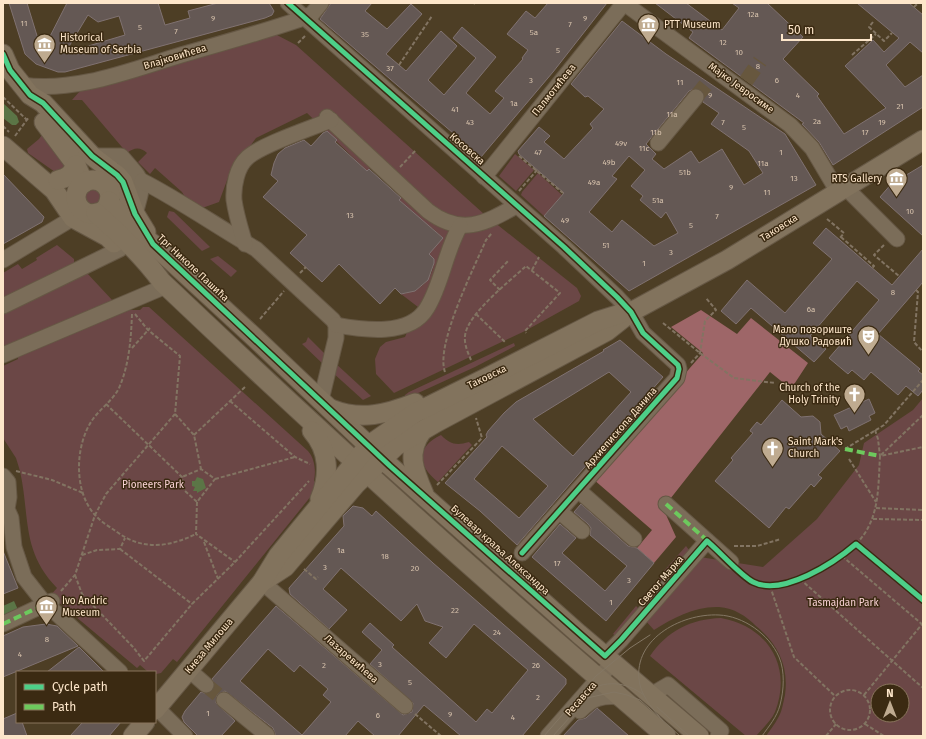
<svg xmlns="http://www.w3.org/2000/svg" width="926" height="739" font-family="'Fira Sans',sans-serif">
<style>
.green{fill:#6b4746;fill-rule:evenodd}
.forest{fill:#9e6668}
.water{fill:#5b7546}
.building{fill:#645854;stroke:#807271;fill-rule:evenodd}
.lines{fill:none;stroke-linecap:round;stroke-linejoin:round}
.minor-tunnel{stroke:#67573e;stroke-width:15;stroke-dasharray:15 8;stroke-linecap:butt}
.minor-casing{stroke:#665845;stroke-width:17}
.major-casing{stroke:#665845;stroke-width:21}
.path{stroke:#827462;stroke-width:2;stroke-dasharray:4 2;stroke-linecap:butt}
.minor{stroke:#7b6d59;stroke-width:15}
.major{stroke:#82735d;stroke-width:19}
.tram{stroke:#847764;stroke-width:1}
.quiet{stroke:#6dc95d;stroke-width:4;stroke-dasharray:8 4;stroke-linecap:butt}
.cycleway-casing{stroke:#3b2a12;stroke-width:8}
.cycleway{stroke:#4dcf88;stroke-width:5}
.labels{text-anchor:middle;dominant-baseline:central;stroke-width:3;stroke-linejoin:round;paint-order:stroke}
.number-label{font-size:8px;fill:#d7c2ac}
.poi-label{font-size:10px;fill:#fde6ca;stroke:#3b2a12;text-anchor:start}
.street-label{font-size:10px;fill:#fde6ca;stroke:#3b2a12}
.park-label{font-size:10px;fill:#fbd3d6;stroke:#3b2a12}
</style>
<rect width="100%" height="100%" fill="#4d3e25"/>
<!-- green -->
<g class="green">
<path d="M275 34 296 45 484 214 577 288 581 296 579 301 525 331 394 393 376 374 375 359 380 347 386 342 405 337 418 307 401 294C420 292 434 279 434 259L427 253 443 238 432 228 431 229 399 200 403 195 372 166 367 171 307 113 256 138 229 175 219 202 205 207H199L188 202 182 192 155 168 150 174 138 162 147 153C141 147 134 147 127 153L82 100H72L80 91Z"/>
<path d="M44 132 69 167 55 172 28 153 27 149 39 139Z"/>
<path d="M515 154 534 170 516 191 499 176Z"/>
<path d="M538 173 562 195 544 216 521 195 522 192Z"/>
<circle cx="93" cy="197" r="8"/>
<path d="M169 211 174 212 210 247 202 251 167 217Z"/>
<path d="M57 245 74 259V264L3 298V273L18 264 22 269 37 260 36 258Z"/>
<path d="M218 256 237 271 231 277 210 259Z"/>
<path d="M86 272 113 301 3 349V312Z"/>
<path d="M143 307H149L308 451C315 459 316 471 314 481L320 485 177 662 173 659 161 673 156 674 155 672H148L140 665 137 668 57 601 48 598 57 588C21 551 30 516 20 471L16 458 3 438V366L18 359 17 355 124 310H140Z"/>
<path d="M308 337 326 355 323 364 302 344 306 342Z"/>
<path d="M514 343 515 346 475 367 405 399V395L409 392Z"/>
<path d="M334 362 371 396 363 400 332 372Z"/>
<path d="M923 398V736H766C770 730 775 724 778 718 782 712 783 703 785 695 789 666 778 644 756 626 746 616 734 608 719 607 695 606 673 618 654 630L645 620 700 557 763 567 817 519 859 465 864 443 913 410ZM878 691H902V715H878Z"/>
<path d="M441 435C450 444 456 446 469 442L472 445 438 482C417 465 416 447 441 435Z"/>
<path d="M686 546 689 550 669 577 663 572Z"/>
<path d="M662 575 667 579 645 604 640 600Z"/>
<path d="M636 606 639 609 616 636 613 634Z"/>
<path d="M721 618C767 626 793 666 775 712 771 721 762 729 756 736H746L650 656C667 631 691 619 721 618Z"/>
</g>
<!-- forest -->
<path class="forest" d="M701 310 737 334 751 318 808 363 791 389 770 372 663 508 676 537 654 563 637 548 652 530 593 479 703 353 671 327Z"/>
<!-- water -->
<g class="water">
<path d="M3 103 17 116 19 122 16 125H12L3 118Z"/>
<path d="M197 477 203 479 206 488 197 493V491H193L195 487 192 486V481H195Z"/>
<path d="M14 601 19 612 3 618V606Z"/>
</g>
<!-- building -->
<g class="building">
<path d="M9 3H27L42 52 67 3H158L165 25 190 18 188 11 218 3H269L274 11 272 15 265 18 65 72H58L36 64 25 54ZM88 15 98 22 119 16 125 35 65 53Z"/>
<path d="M331 3H372L365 11 387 29 411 4 422 14 386 54 406 71 441 31 457 46 428 80 444 95 476 58 453 38 462 27 496 57 466 93 490 114 504 98 495 91 523 59 522 58 528 50 507 34 526 11 535 18 548 3H607L553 72 481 157 320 19Z"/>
<path d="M655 3H686L722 30 739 8 732 3H767L803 37 783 59 819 94 817 96 844 134 886 108 845 66 873 40 884 52 899 38 857 3H909L923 15V53L910 42 886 65 905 87 923 75V107L833 165 819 142 802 124 804 123 689 38 693 32Z"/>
<path d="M622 21 666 54 785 134 816 185 629 291 544 216 564 193 519 154 518 151 539 127 550 136 544 142 564 159 593 128 590 124 604 109 588 96 585 97 571 84ZM697 88 704 94 703 102 719 113 711 124 749 151 763 173 744 185 722 149 699 163 691 151 664 169 652 159 656 154 646 144 689 91ZM629 156 645 170 631 186 643 196 640 200 661 218 666 212 678 233 654 246 622 220 612 232 589 212 617 179 612 176Z"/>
<path d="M327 131 337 140 335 142 367 171 369 169 401 198 399 200 443 238 429 254 434 259V263L428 280 415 291 401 294 395 288 380 304 339 264 322 282 290 253 307 235 263 197 278 181 271 175 274 163 278 154 285 148 304 140 311 146 323 133Z"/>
<path d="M923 165V236L880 197 900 174 903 177Z"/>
<path d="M3 174 44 217 42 222 3 244Z"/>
<path d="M826 228 892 285 923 249V282L878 334 920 369 918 371 923 375V390L918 396 906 386 898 395 871 372 864 380 852 370 848 374 829 358 879 300 857 281 810 336 826 349 814 362 751 308 736 324 721 311 747 280 785 313 832 259 813 243Z"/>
<path d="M620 340 663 377 517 545 480 511 445 483 487 437 486 435 488 431 504 413 516 402 604 351 603 350ZM609 372 631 392 573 456 533 419ZM502 446 548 486 519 518 474 479Z"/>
<path d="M869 399 875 413 869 416 871 420 849 431 847 426 841 429 834 415Z"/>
<path d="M782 400 801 417 813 416 820 422 821 434 840 451 818 475 822 478 820 480 814 487 811 484 789 509 786 507 769 528 715 481 733 460 731 458 753 433 750 431 751 429 757 422 761 425Z"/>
<path d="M581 504 628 546 637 548 654 563 606 621 532 557 560 524 576 538 562 553 605 591 627 566 590 535 591 528 588 524 574 512Z"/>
<path d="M353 506 363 508 372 516 376 511 433 563 566 679V684L522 736H461L424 705 398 736H375L358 721 345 736H276L273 728 225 691 217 695 216 703 235 721 221 736H198L184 722 182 717 185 711 201 692 208 694 213 691 215 686 212 679 276 606 403 715 412 712 413 703 370 664 382 650 362 632 370 623 394 645 392 647 476 722 487 709 492 713 528 670 474 624 446 658 429 643 443 627 425 621 417 604 401 621 341 568 323 589 347 610 329 629 290 594 289 588 344 526 343 516ZM268 649 294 672 300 665 328 689 323 695 331 702 302 735 240 681Z"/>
<path d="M3 551 18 588 3 594Z"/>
<path d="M46 624 57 626 78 646 3 677V636L23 627Z"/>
<path d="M79 647 104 672H47Z"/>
<path d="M597 708 629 736H563L578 720 586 718Z"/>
<path d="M17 713V722H22L27 736H3V719Z"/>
<path d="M83 722H121L109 736H70Z"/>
</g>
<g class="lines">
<!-- minor-tunnel -->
<g class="minor-tunnel">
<path d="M746 81 760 61"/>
<path d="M696 97 708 82"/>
<path d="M206 685 224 700"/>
</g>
<defs>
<g id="minor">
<path d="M288 3 564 247 617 297 631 312 643 333 678 365 679 369 677 378 522 553"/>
<path d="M624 3 790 125 812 148 838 192"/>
<path d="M22 85C75 93 131 70 181 55 220 44 259 33 298 20L312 14 321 3"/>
<path d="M327 117 428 211C461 236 484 224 516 206"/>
<path d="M658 143 696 97"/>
<path d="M92 156H121C145 184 145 178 135 214"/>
<path d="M484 177 624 3"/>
<path d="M142 181C181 201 218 227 256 249L333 320 336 325V338L321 400"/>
<path d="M845 187 897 239"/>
<path d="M245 244C241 230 236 215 234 200 233 186 237 167 247 158 260 145 312 128 331 120"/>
<path d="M3 260 73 218"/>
<path d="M3 306 120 249"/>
<path d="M336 325C363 330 410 337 427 308 442 284 445 252 460 226"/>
<path d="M3 355 166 286"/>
<path d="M3 476 8 482 9 497 7 509 11 518 14 547 24 577 42 600 120 672"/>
<path d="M578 490 634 539"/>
<path d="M666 504 731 562"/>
<path d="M559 511 582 531"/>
<path d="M262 582 405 706"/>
<path d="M3 624 52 601"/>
<path d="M605 656 621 640 707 541"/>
<path d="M189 670 206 685"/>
<path d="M651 695 668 685 721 731 718 736"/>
<path d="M224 700 267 735"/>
<path d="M155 706 185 736"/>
<path d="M580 711C592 698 603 695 620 697"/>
<path d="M548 736 613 662"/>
</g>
<g id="major">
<path d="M3 54 10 70 30 95 43 103 92 156 117 175 123 182 135 214 146 232"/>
<path d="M44 122 76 165 84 183"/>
<path d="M3 146 54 190 73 218 108 237 114 243"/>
<path d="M58 180C68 178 72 174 76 165"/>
<circle cx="93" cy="197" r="17"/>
<path d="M109 201 115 210 132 228 153 244 254 337 390 466 579 634 699 736"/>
<path d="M96 213C120 234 143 256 162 282 326 438 494 590 666 736"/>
<path d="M331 409C361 421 387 414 415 403"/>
<path d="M312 431C329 450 330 475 320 499"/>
<path d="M422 431C406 453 414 471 424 494"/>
<path d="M262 582 285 567 356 484 396 446 437 422 607 331 631 312 727 260 923 140"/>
<path d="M155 710 262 582 278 556 369 445 415 413 488 377 598 321 620 314"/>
<path d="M133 736 145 722"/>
</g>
</defs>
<!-- minor casing -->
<use href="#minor" class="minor-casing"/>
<!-- major casing -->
<use href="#major" class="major-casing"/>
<!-- path -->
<g class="path">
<path d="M474 3 475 4"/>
<path d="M914 7 918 3"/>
<path d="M873 22 869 27 884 41 892 33"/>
<path d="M298 43 305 36"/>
<path d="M852 55 876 34"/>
<path d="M399 65 432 16"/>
<path d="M3 97 27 120"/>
<path d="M3 126 9 132"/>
<path d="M15 136 29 117"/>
<path d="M519 156 563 193"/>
<path d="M400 167 416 150"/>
<path d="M519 191 537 170"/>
<path d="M827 219 844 233 839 239"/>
<path d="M841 237 874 266 872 268"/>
<path d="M884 245 874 255 899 276"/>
<path d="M532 270 539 257"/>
<path d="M300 273 306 267"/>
<path d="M500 290 490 280 508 261"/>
<path d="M916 290 918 292 914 342 923 352"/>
<path d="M132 314C131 340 129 365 119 388 113 400 101 408 93 419 75 444 73 491 95 515 101 522 110 527 117 532 143 551 169 547 196 534"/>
<path d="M476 314 506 343"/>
<path d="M260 319 284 291"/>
<path d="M663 323 700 353 734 378 775 383"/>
<path d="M132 348 150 328"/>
<path d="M471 360C468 353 464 344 465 336 467 314 510 281 526 266L560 293 525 331 526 333"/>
<path d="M691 363 700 353 705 321 716 310 706 298"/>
<path d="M445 372C435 345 474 268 486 240L492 233"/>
<path d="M230 401 295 457 310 464"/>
<path d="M106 404 182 477 184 490 197 502 215 479 201 469 182 477"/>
<path d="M175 414 194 435 201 469"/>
<path d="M875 430 878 439 880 456"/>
<path d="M194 435 245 387"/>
<path d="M845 449 884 425 923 380"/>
<path d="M881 455 923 415"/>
<path d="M849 459 876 502"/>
<path d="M16 471 52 480 83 493"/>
<path d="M215 479 295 457"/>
<path d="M437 485 482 438 476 418"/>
<path d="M197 502 196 534 235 562"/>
<path d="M876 508 923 510"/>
<path d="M873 519 923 520"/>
<path d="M204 542 218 579"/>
<path d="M856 544C880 520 878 488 880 456L923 447"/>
<path d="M734 546H757L781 539"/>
<path d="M120 549 192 604"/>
<path d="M82 555 97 550 120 549 125 538"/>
<path d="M842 556 923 625"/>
<path d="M304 569 316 579 318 577"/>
<path d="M741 572C746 577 751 582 758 584 788 594 835 562 856 544L923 600"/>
<path d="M75 575 82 594 133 647 144 661 192 604 235 562 309 481"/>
<path d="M800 579 923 688"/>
<path d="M770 586 794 657 835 696"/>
<path d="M61 591 75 575 95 515 106 494 175 414 180 356 148 330 135 314"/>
<path d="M818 602 822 599"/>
<circle cx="850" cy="710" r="20"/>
<path d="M864 695 923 623"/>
<path d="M415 714 441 736"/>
<path d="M865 724 884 736"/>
<path d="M826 736 836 724"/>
</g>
<!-- minor -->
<use href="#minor" class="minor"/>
<!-- major -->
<use href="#major" class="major"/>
<!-- tram -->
<g class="tram">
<path d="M585 692C605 680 625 681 644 695"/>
<path d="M657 707 689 736"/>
<path d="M663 721C655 711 643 699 640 685 630 641 680 613 719 615 743 616 769 634 779 657 785 671 784 690 780 705 777 717 769 726 762 736"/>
<path d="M544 736 596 676 630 648 650 635"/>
<path d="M553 736 587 698 614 692 627 695 640 700 680 736"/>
</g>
<!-- quiet -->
<g class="quiet">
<path d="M845 449 880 456"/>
<path d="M666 504 710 543"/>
<path d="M3 624 52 601"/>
</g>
<defs>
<g id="cycleway">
<path d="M288 3 564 247 617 297 631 312 643 333 678 365 679 369 677 378 522 553"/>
<path d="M3 54 10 70 30 95 43 103 92 156 117 175 123 182 135 214 153 244 390 466 605 656 621 640 707 541C719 551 741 576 753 582 783 597 835 562 856 544L923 600"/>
</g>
</defs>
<!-- cycleway casing -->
<use href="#cycleway" class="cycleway-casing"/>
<!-- cycleway -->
<use href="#cycleway" class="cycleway"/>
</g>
<!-- icons -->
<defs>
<symbol id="museum-pin" viewBox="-11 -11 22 30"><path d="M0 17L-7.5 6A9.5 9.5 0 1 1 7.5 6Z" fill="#bfab90" stroke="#3b2a12"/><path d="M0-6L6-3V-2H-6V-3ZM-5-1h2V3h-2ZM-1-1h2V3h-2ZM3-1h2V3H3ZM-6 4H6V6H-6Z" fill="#fff"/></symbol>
<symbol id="theatre-pin" viewBox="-11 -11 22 30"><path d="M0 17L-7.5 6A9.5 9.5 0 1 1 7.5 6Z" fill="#bfab90" stroke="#3b2a12"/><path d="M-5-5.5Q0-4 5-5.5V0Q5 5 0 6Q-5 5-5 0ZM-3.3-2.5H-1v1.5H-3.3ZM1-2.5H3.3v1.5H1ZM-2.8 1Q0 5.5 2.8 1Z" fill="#fff"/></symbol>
<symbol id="church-pin" viewBox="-11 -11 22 30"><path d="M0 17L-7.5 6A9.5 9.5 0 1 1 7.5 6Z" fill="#bfab90" stroke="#3b2a12"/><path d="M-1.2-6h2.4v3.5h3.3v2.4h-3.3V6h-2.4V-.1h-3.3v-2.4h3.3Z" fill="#fff"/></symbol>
</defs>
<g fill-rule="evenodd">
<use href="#museum-pin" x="636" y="12" width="25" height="34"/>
<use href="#museum-pin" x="32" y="32" width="25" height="34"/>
<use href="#museum-pin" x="884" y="166" width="25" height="34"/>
<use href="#theatre-pin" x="856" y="324" width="25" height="34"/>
<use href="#church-pin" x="842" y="382" width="25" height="34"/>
<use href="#church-pin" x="760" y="436" width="25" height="34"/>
<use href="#museum-pin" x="34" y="594" width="25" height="34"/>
</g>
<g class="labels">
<!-- number labels -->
<g class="number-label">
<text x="753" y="14">12a</text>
<text x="213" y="18">9</text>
<text x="585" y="18">9</text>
<text x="24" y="23">11</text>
<text x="570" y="24">7</text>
<text x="140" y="27">5</text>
<text x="176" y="31">7</text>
<text x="534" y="32">5a</text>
<text x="365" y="34">35</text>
<text x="723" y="42">12</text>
<text x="558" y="50">5</text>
<text x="739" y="52">10</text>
<text x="758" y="66">8</text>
<text x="390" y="68">37</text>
<text x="531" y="80">3</text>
<text x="777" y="80">6</text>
<text x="680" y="82">11</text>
<text x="710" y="95">9</text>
<text x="798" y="95">4</text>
<text x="514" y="103">1a</text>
<text x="900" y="106">21</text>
<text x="455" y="109">41</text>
<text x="672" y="114">11a</text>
<text x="817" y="121">2a</text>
<text x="470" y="122">43</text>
<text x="723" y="122">7</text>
<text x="882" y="122">19</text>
<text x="744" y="127">5</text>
<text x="656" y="132">11b</text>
<text x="865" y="132">17</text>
<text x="621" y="143">49v</text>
<text x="644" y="148">11c</text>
<text x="538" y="152">47</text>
<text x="781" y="152">1</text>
<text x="609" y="162">49b</text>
<text x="763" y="163">11a</text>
<text x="685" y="172">51b</text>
<text x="794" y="178">13</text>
<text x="594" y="182">49a</text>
<text x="731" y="187">9</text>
<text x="767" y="192">11</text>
<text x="658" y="200">51a</text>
<text x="910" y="211">10</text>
<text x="350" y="215">13</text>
<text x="717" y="216">7</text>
<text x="565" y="220">49</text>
<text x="691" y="225">5</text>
<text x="606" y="245">51</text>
<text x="671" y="252">3</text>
<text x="644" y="263">1</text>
<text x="893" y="292">8</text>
<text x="811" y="309">6a</text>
<text x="341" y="550">1a</text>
<text x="385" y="556">18</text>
<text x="557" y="563">17</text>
<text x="325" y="567">3</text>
<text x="415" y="568">20</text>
<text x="629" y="580">3</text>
<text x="611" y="602">1</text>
<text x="455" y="610">22</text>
<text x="497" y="632">24</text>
<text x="47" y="639">8</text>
<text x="20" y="654">4</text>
<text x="380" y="664">3</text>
<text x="324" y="665">2</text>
<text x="536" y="665">26</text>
<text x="410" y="682">5</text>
<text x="538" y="697">2</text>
<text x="208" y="713">1</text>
<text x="450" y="714">9</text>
<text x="378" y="715">6</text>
<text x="513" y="717">4</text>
</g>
<!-- poi labels -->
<g class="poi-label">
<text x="664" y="25">PTT Museum</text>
<text x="60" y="38">Historical<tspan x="60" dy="12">Museum of Serbia</tspan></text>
<text x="882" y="179" text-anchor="end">RTS Gallery</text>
<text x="852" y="330" text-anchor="end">Мало позориште<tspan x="852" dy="12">Душко Радовић</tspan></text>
<text x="840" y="388" text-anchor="end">Church of the<tspan x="840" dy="12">Holy Trinity</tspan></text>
<text x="788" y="442">Saint Mark's<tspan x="788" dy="12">Church</tspan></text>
<text x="62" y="601">Ivo Andric<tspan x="62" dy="12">Museum</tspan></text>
</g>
<!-- street labels -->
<g class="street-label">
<text transform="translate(175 57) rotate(-17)">Влајковићева</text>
<text transform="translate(741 88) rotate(36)">Мајке Јевросиме</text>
<text transform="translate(554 90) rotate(-51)">Палмотићева</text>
<text transform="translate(467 149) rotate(41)">Косовска</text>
<text transform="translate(779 228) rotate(-32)">Таковска</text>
<text transform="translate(193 268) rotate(43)">Трг Николе Пашића</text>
<text transform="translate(487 377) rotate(-26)">Таковска</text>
<text transform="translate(621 428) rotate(-49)">Архиепископа Данила</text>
<text transform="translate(500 550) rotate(42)">Булевар краља Александра</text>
<text transform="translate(661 581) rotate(-49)">Светог Марка</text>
<text transform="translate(209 646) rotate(-50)">Кнеза Милоша</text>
<text transform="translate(351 659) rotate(41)">Лазаревићева</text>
<text transform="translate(581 699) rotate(-49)">Ресавска</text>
</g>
<!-- park labels -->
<g class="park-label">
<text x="153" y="485">Pioneers Park</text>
<text x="843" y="603">Tasmajdan Park</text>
</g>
</g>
<!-- border -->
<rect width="926" height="739" fill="none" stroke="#fde6ca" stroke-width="8"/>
<!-- legend -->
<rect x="16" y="671" width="140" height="52" fill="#3b2a12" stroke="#89755c"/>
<rect x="24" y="684" width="20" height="6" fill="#4dcf88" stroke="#89755c"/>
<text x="52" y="691" font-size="12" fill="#fde6ca">Cycle path</text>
<rect x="24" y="704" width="20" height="6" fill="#6dc95d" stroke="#89755c"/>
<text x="52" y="711" font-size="12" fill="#fde6ca">Path</text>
<!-- north arrow -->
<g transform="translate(890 703)"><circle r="19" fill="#3b2a12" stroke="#89755c"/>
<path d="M0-3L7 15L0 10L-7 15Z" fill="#bfab90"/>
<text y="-6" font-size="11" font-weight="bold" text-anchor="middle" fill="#fde6ca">N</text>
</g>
<!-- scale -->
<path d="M782 34v6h89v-6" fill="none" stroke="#fde6ca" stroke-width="2"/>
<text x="788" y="34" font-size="12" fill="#fde6ca" stroke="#3b2a12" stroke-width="3" paint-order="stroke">50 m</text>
</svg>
